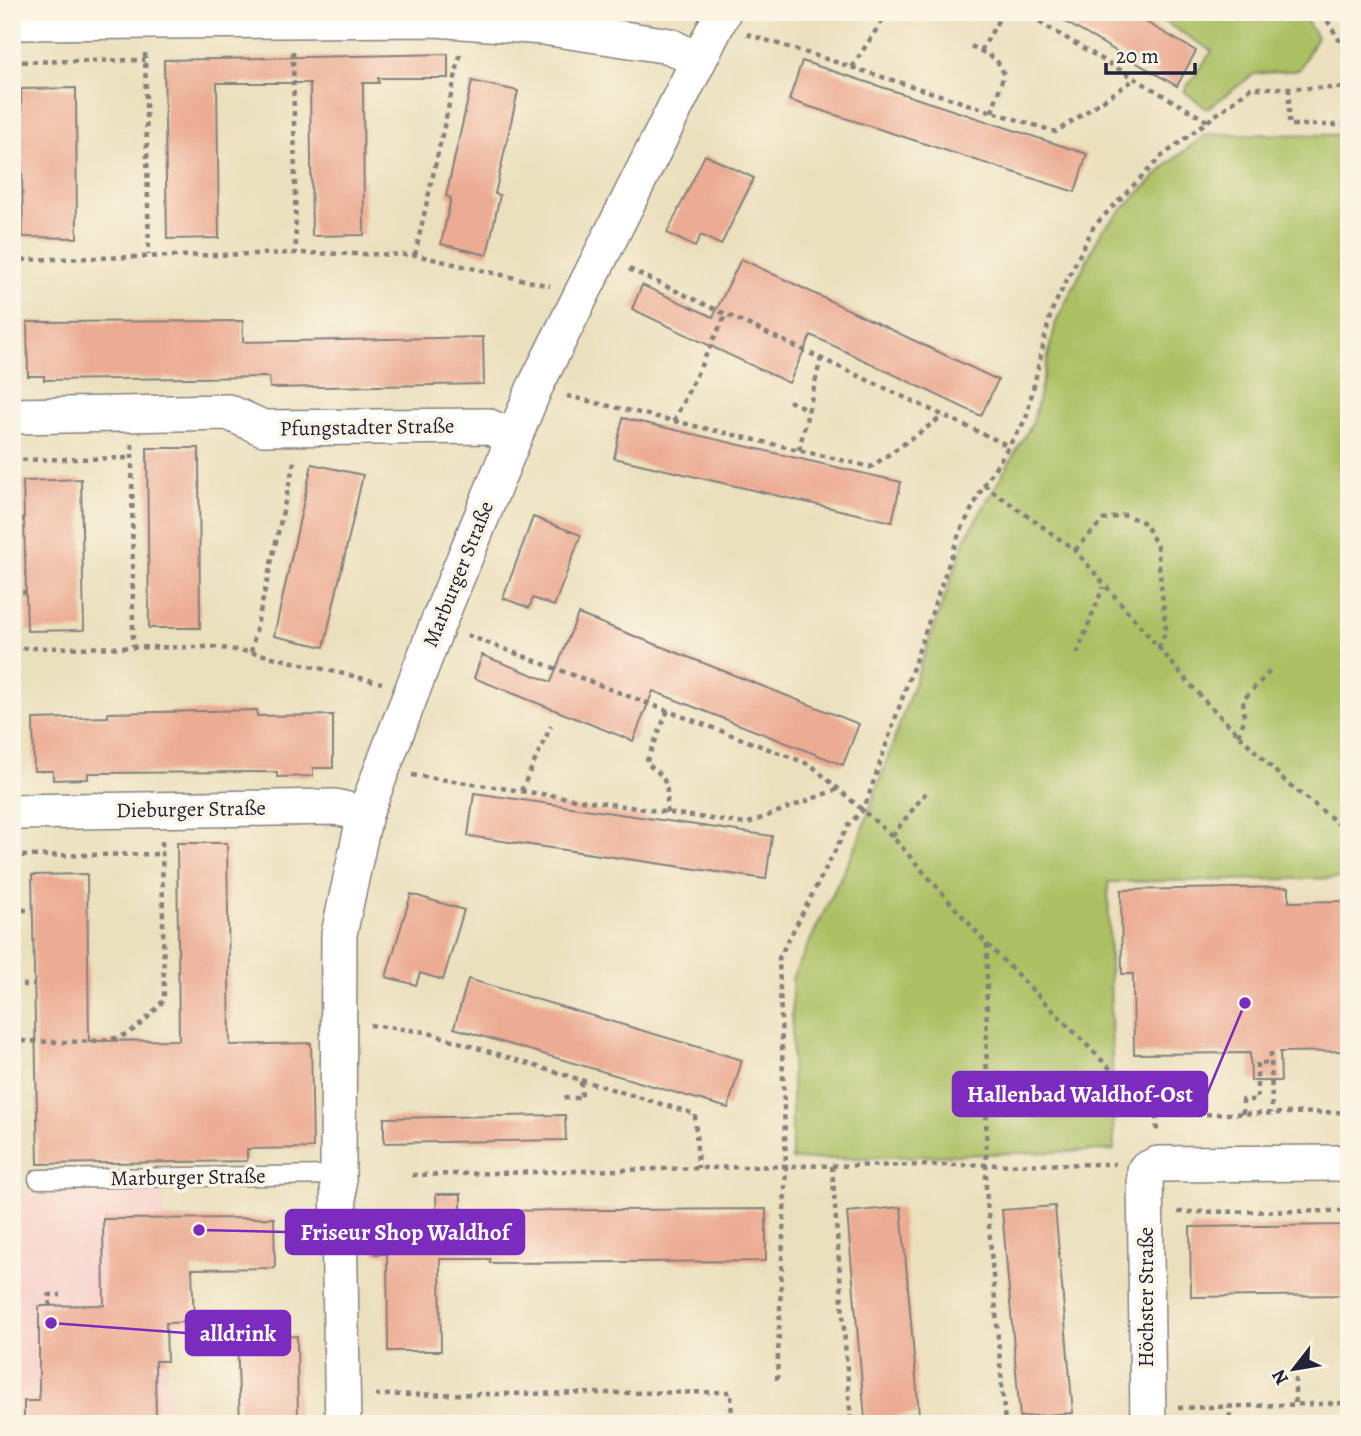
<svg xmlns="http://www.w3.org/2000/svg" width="1361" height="1436" font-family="Alegreya,serif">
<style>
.built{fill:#f7d0ca}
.green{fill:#abc064;stroke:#667150;stroke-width:2}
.building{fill:#ecac93}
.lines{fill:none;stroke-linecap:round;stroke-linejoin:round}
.service-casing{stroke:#86817c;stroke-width:21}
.minor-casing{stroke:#86817c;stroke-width:38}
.path{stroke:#86817c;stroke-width:4.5;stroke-dasharray:5 5;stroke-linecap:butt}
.service{stroke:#fff;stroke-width:18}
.minor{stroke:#fff;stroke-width:35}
.labels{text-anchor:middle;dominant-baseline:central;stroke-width:7;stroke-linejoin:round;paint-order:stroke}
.street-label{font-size:21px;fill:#22223b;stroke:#fcf5e5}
.leader{fill:none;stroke:#7b2cbf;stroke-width:2.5}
.callout-dot{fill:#7b2cbf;stroke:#fcf5e5;stroke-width:2.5}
.callout{fill:#7b2cbf;stroke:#7b2cbf;stroke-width:2.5}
.callout-label{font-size:23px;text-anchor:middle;font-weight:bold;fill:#fff}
</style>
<rect width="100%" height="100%" fill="#fcf5e5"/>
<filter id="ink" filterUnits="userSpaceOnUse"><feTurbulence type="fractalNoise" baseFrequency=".0143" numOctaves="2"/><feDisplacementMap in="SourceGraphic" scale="14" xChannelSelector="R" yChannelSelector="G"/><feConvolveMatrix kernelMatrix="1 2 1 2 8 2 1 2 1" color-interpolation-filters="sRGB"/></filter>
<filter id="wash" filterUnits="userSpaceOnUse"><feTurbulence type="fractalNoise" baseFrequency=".00686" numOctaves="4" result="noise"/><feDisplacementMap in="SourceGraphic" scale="28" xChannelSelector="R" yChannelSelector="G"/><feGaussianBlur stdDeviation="1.57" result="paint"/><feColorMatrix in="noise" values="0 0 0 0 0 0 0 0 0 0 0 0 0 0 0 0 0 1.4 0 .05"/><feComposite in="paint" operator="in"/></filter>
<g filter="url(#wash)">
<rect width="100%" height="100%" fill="#ebe0bd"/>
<!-- built -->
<path class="built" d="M164 1190 168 1424H19L16 1192Z"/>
<!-- green -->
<g class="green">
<path d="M1148 12H1301L1317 37 1299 70 1254 74 1207 109 1184 91 1212 51Z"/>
<path d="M1206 134 1349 135V878L1108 882 1114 1150 792 1160V979L859 839 966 537 1033 422 1056 322 1102 230 1169 163Z"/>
</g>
<g id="blocks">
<!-- building -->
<g class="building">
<path d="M1048 12H1128L1196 51 1177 86Z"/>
<path d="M448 54V78H378L379 83H363L364 235 312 236 310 83H217L219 238 167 239 164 60Z"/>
<path d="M802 61 1087 154 1075 192 789 100Z"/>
<path d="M472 81 518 91 495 194 500 195 487 255 441 244 451 198 446 196Z"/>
<path d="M76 88 77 238 23 237 21 89Z"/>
<path d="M705 155 754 178 721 245 701 235 695 247 667 233Z"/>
<path d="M741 259 998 380 981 416 811 335 789 383 632 309 642 285 713 317Z"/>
<path d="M243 321V342L483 337 484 384 270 388 269 377 44 380V376H28L27 322Z"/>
<path d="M623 418 901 482 892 522 614 458Z"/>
<path d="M147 448H199L200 628H149Z"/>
<path d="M312 464 363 475 324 647 274 636Z"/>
<path d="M81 479 84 630 27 631 23 481Z"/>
<path d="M533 517 581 535 554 606 533 598 529 608 503 598Z"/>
<path d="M578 614 859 724 843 765 653 691 633 741 474 678 482 655 551 682Z"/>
<path d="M257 710V716L333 715V768H313V776L277 777V772L88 773V779L53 780V771H34L33 719 108 717V713Z"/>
<path d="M474 793 772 836 766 879 468 836Z"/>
<path d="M177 843H227L230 1045 311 1043 313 1148 247 1149V1161L38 1164 32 875 87 874 89 1041 179 1040Z"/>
<path d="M1289 887V902L1347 901 1349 1051 1280 1052 1281 1081H1251L1250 1053 1134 1054 1133 974H1122L1121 890Z"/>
<path d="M411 894 464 910 443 980 420 973 416 985 386 977Z"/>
<path d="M468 979 742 1060 728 1108 454 1028Z"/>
<path d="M565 1115 566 1140 384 1143V1118Z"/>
<path d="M436 1194H461V1211L766 1209V1261L490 1263V1259H440L441 1351H388L387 1254H374L375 1227H437Z"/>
<path d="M1055 1206 1073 1413 1020 1417 1002 1210Z"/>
<path d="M901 1207 919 1414 865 1419 847 1212Z"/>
<path d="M274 1218 275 1268 192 1269 194 1322 166 1323 167 1361H155L156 1424H24V1401H39V1306L104 1305 103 1219Z"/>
<path d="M1349 1225V1295L1191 1297 1190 1227Z"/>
<path d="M297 1336 298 1424H240L237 1338Z"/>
</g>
</g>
</g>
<g filter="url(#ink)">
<use href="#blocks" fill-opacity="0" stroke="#86817c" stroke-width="2"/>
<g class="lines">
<defs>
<path id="service" d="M38 1179 338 1175"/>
<g id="minor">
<path d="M12 22 435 19 543 27 670 46 697 60"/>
<path d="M12 416 228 412 263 428 487 426 513 437"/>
<path d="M16 812 335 807 365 814"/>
<path d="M343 1424 338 1175 339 934 365 814 438 623 534 389 723 12"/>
<path d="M1148 1424 1145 1170 1158 1164 1349 1163"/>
</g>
</defs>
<!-- service casing -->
<use href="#service" class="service-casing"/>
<!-- minor casing -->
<use href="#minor" class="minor-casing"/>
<!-- path -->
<g class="path">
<path d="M1022 12 1207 121"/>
<path d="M1322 12 1349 56"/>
<path d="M747 34 1056 132 1135 79"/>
<path d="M971 46 996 59 1004 74 992 112"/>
<path d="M293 51 296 253"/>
<path d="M981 51 1003 12"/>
<path d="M145 53 149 255"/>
<path d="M12 62 145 60"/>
<path d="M852 67 888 12"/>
<path d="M1289 88V125H1349"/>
<path d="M415 255 461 51"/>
<path d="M12 260 296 253 415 255 550 286"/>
<path d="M629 269 1009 446"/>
<path d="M567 396 871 467 943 416"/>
<path d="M789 401 809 410"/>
<path d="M674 421 726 314"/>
<path d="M132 444 133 646"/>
<path d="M799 450 821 358"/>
<path d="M12 460 132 458"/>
<path d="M984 485 1075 550 1202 698 1286 782 1349 832"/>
<path d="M12 519H24"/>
<path d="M1075 550 1103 520 1125 515 1145 523 1157 546 1166 631 1158 649"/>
<path d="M12 592H26"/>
<path d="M467 635 811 765 892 836 987 944 1156 1115 1157 1132"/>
<path d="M12 648 213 647 251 652 382 683"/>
<path d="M251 652 295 458"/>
<path d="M1077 654 1103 587"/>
<path d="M1238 735 1244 720 1243 700 1273 668"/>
<path d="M412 775 746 824 838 789"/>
<path d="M521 791 551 726"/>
<path d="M667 813C667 786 670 779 646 763L668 710"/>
<path d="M892 836 927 791"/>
<path d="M12 856 162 854"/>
<path d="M12 910H33"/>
<path d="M987 944 986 1188 1005 1424"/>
<path d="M12 985H34"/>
<path d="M370 1025 426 1032 581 1080 582 1098H562"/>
<path d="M12 1041C40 1041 98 1045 122 1036 139 1029 152 1013 164 1000L162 841"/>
<path d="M1271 1052 1272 1113"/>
<path d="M581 1080 695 1114 698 1168"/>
<path d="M1243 1114V1100H1257V1063H1271"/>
<path d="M1156 1115 1349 1112"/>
<path d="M832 1166 851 1424"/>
<path d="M412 1175 786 1166 1115 1164"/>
<path d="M1178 1212 1347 1211V1196"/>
<path d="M50 1306 49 1295H61"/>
<path d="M1295 1378V1405"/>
<path d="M777 1380 786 1166 779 958 849 824 864 809 959 534 984 485 1026 419 1051 312 1094 226 1162 156 1251 88H1349"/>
<path d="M375 1395 731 1392 732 1424"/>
<path d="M1178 1408 1349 1403"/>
<path d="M1216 1424 1215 1420 1230 1419 1229 1406"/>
</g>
<!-- service -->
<use href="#service" class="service"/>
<!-- minor -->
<use href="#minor" class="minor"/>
</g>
</g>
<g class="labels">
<!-- street labels -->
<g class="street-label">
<text transform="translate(367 427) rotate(-1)">Pfungstadter Straße</text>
<text transform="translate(458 574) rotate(-68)">Marburger Straße</text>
<text transform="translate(191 809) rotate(-1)">Dieburger Straße</text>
<text transform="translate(188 1177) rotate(-1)">Marburger Straße</text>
<text transform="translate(1146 1297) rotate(-90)">Höchster Straße</text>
</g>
</g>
<!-- callouts -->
<path class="leader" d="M1245 1003L1207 1094M199 1230L286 1232M51 1323L186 1333"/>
<g class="callout-dot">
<circle cx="1245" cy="1003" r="7"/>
<circle cx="199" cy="1230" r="7"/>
<circle cx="51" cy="1323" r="7"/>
</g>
<g class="callout">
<rect x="953" y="1072" width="254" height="44" rx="7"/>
<rect x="286" y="1210" width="238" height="44" rx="7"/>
<rect x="186" y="1311" width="104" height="44" rx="7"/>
</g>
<g class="callout-label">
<text x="1080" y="1102">Hallenbad Waldhof-Ost</text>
<text x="405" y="1240">Friseur Shop Waldhof</text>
<text x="238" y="1341">alldrink</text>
</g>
<!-- margin -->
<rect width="1361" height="1436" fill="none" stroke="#fcf5e5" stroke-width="42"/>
<!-- north arrow -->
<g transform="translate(1294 1369) rotate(239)" stroke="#fcf5e5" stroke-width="5" paint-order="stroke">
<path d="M0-5L12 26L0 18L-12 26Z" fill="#22223b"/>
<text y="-10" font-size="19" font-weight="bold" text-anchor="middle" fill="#22223b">N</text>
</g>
<!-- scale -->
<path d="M1106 63v10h89v-10" fill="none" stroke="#22223b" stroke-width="3.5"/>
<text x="1116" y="63" font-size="21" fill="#22223b" stroke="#fcf5e5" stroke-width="5" paint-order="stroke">20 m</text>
</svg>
